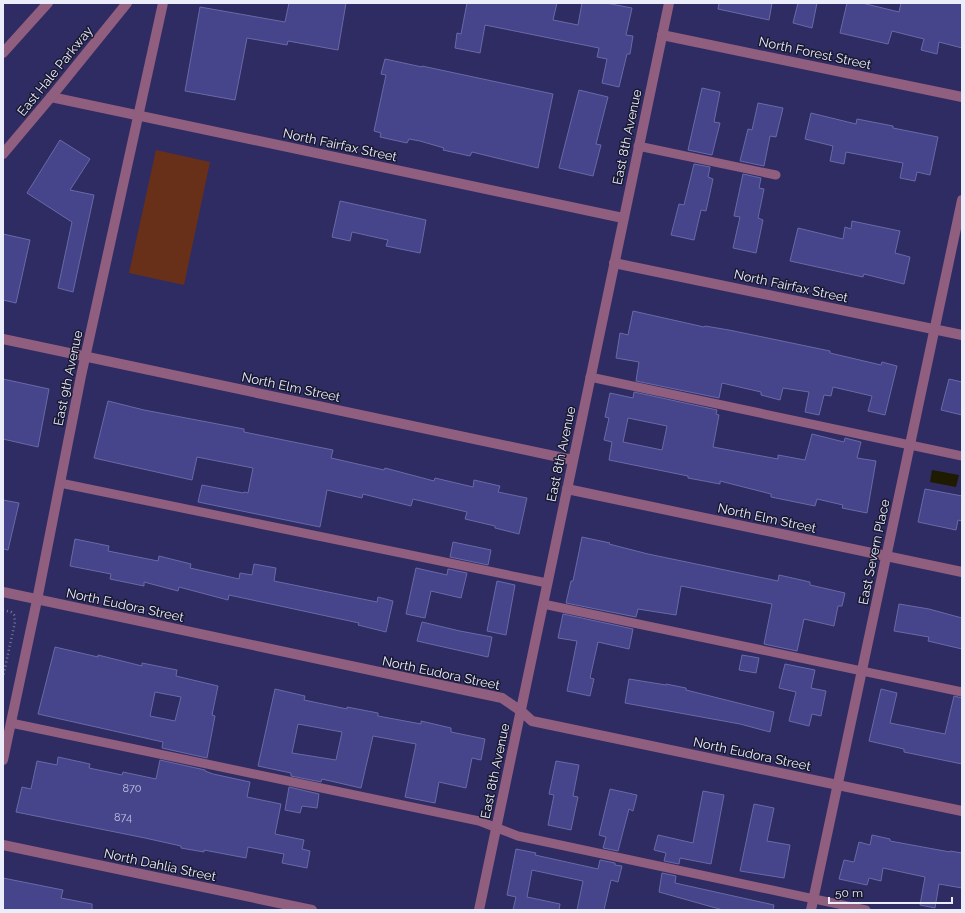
<svg xmlns="http://www.w3.org/2000/svg" width="965" height="913" font-family="Raleway,sans-serif">
<style>
.green{fill:#693019}
.water{fill:#1f1b00}
.building{fill:#46448a;stroke:#686aa7;fill-rule:evenodd}
.lines{fill:none;stroke-linecap:round;stroke-linejoin:round}
.path{stroke:#76759c;stroke-width:2.5;stroke-dasharray:1 3;stroke-linecap:butt}
.service{stroke:#905e7e;stroke-width:9}
.minor{stroke:#905e7e;stroke-width:10}
.tertiary{stroke:#905e7e;stroke-width:10}
.labels{text-anchor:middle;dominant-baseline:central;stroke-width:3;stroke-linejoin:round;paint-order:stroke}
.number-label{font-size:11px;fill:#c2c3df}
.street-label{font-size:13px;fill:#ebedfb;stroke:#191932}
</style>
<rect width="100%" height="100%" fill="#2f2c63"/>
<!-- green -->
<path class="green" d="M156 150 210 162 184 285 129 273Z"/>
<!-- water -->
<path class="water" d="M932 470 959 475 956 487 930 482Z"/>
<!-- building -->
<g class="building">
<path d="M289 3H346L338 50 288 41 287 45 247 38 235 100 185 91 200 7 285 22Z"/>
<path d="M467 3H557L553 20 578 25 582 3H606L632 8 626 35 633 36 630 54H627L619 87 602 83 607 59 597 57 599 48 485 25 480 53 455 48 457 33 461 34Z"/>
<path d="M719 3H772L769 20 718 9Z"/>
<path d="M798 3H817L812 28 793 23Z"/>
<path d="M847 3H862L899 12 901 3H962V48L939 42 937 54 921 50 924 39 892 31 888 44 840 33Z"/>
<path d="M385 59 422 67V66L553 94 538 168 472 152 470 156 443 150 444 148 420 141 409 139 407 143 380 137 381 133 374 131 386 75 381 74Z"/>
<path d="M702 88 720 92 714 122 720 123 712 155 688 150Z"/>
<path d="M579 90 608 97 596 144 601 145 593 176 559 168Z"/>
<path d="M758 103 783 108 776 137 770 136 764 166 740 161 748 129 752 130Z"/>
<path d="M811 113 856 124 857 119 893 126V128L938 137 930 175 917 172 915 181 900 178 903 163 846 152 844 164 830 161 833 146 805 139Z"/>
<path d="M60 140 90 159 70 190 94 195 73 292 58 288 72 222 27 193Z"/>
<path d="M694 164 710 167 708 177 713 179 706 211 701 210 694 240 671 235 679 204 684 205Z"/>
<path d="M743 174 761 178 759 188 764 189 758 218 763 220 756 253 733 248 740 217 734 216Z"/>
<path d="M340 201 426 220 420 253 386 246 388 240 352 232 350 241 332 237Z"/>
<path d="M852 221 900 231 895 253 910 257 904 284 864 274 863 277 790 261 798 228 843 239 845 227 851 229Z"/>
<path d="M3 234 30 240 16 303 3 300Z"/>
<path d="M633 311 704 327 705 326 729 330 830 351V353L881 365 882 362 897 366 885 415 868 411 872 396 833 387 831 396 824 395 819 415 805 412 809 392 783 388 780 400 761 395V392L722 383 719 398 636 381 639 362 616 358 620 333 628 335Z"/>
<path d="M3 379 49 389 38 447 3 439Z"/>
<path d="M949 379 962 382V415L941 410Z"/>
<path d="M634 392 717 410 716 414 719 415 713 447 778 459V455L805 460 812 434 844 442 845 438 861 442 857 458 876 461 867 513 842 508 843 505 817 499 815 506 771 497V494L720 481V484L688 478V476L609 460 612 442 604 440 609 418 605 417 610 393 633 398ZM628 418 667 426 662 450 623 442Z"/>
<path d="M108 401 144 410 244 429V432L333 450 331 458 384 470 385 468 434 481 435 478 473 487 474 480 500 486 498 492 527 498 519 534 495 528V526L465 519 467 512 413 499 411 506 363 494 362 498 327 490 320 527 198 502 202 485 243 493 244 492 248 493 253 468 197 457 192 480 94 458Z"/>
<path d="M925 489 962 496V521L958 520 956 530 918 522Z"/>
<path d="M3 500 19 503 8 550 3 549Z"/>
<path d="M582 537 610 543 609 544 648 554 778 581 779 575 810 582V585L845 593 842 606H838L834 626 804 619 797 651 764 644 772 604 681 586 676 615 638 609 636 617 566 603 571 581H573Z"/>
<path d="M75 539 109 546 108 551 158 561 159 556 191 564 190 568 239 579 240 573 252 575 254 564 276 568 274 581 377 602 378 597 393 601 386 632 358 625 359 623 229 595 228 600 179 587 178 591 144 582V586L110 579 111 574 70 566Z"/>
<path d="M453 542 491 550 488 565 450 557Z"/>
<path d="M416 568 447 575 448 569 467 573 461 598 431 591 425 618 406 614Z"/>
<path d="M497 581 515 585 506 635 487 631Z"/>
<path d="M899 604 929 609 962 618V649L928 641 929 637 894 631Z"/>
<path d="M563 614 633 629 629 649 598 642 590 678 594 679 590 696 567 691 577 641 558 638Z"/>
<path d="M422 622 460 631 492 637 488 657 417 641Z"/>
<path d="M55 647 98 657V655L142 666V663L177 670 176 676 218 686 212 715 215 716 207 758 162 748 163 742 38 714ZM155 692 181 697 175 721 150 716Z"/>
<path d="M742 655 759 658 756 673 739 670Z"/>
<path d="M785 664 815 670 811 688 826 691 821 716 812 714 809 726 789 721 796 692 779 688Z"/>
<path d="M629 679 666 685V684L686 688V690L774 712 770 732 740 724 625 703Z"/>
<path d="M275 689 305 696 304 700 347 709V707L378 713V716L421 724V721L451 728V732L485 739 481 760 472 758 466 788 439 782 435 803 405 797 416 744 373 736 361 788 322 779 321 782 291 776V773L258 766ZM298 724 342 732 336 760 292 753Z"/>
<path d="M881 689 897 693 890 723 945 734 954 696 962 698V764L904 752V749L869 741Z"/>
<path d="M58 757 90 764 89 768 122 775 123 772 156 779 160 760 205 770V771L213 774 250 782 247 797 281 804 275 834 304 840 302 849 310 851 307 868 282 863 284 854 248 847 246 858 204 850V852L181 848V846L145 838 16 812 22 787 31 789 37 761 57 765Z"/>
<path d="M556 761 579 765 573 796 578 797 571 830 548 825 554 795 549 794Z"/>
<path d="M289 787 319 794 317 808 302 806 300 813 285 810Z"/>
<path d="M610 789 637 795 633 811 629 809 618 851 603 848 606 837 599 835Z"/>
<path d="M703 791 724 795 711 864 680 858 679 864 664 861 666 853 654 850 658 835 693 843Z"/>
<path d="M754 804 774 808 767 841 790 845 784 878 740 871Z"/>
<path d="M872 835 890 839V841L950 852V851L962 853V888L939 884 935 908 920 905 925 877 883 868 881 881 869 878 867 885 839 879 844 860 854 862 859 842 870 845Z"/>
<path d="M516 849 536 853 535 855 598 869 600 860 615 863V865L622 866 618 882 611 880 604 910H577L583 881 532 870 527 897 560 904 559 910H513L516 897 507 895Z"/>
<path d="M662 873 676 876 675 883 774 905 773 910H723L659 892Z"/>
<path d="M3 878 63 890 61 898 92 904V910H3Z"/>
</g>
<g class="lines">
<!-- path -->
<path class="path" d="M3 610 11 612 14 615 15 622 3 677"/>
<!-- service -->
<g class="service">
<path d="M638 146 776 175"/>
<path d="M590 377 962 456"/>
<path d="M60 483 547 583"/>
<path d="M543 604 962 692"/>
<path d="M11 723 479 821 518 836 866 910"/>
</g>
<!-- minor -->
<g class="minor">
<path d="M662 35 962 97"/>
<path d="M51 97 623 218"/>
<path d="M614 263 962 335"/>
<path d="M3 339 573 460"/>
<path d="M567 489 962 572"/>
<path d="M3 592 502 698 521 711 532 721 962 811"/>
<path d="M3 760 37 600 81 376 163 3"/>
<path d="M3 845 312 910"/>
<path d="M811 910 962 200"/>
</g>
<!-- tertiary -->
<g class="tertiary">
<path d="M3 53 48 3"/>
<path d="M3 154 51 97 127 3"/>
<path d="M479 910 669 3"/>
</g>
</g>
<g class="labels">
<!-- number labels -->
<g class="number-label">
<text x="132" y="788">870</text>
<text x="123" y="817">874</text>
</g>
<!-- street labels -->
<g class="street-label">
<text transform="translate(815 53) rotate(12)">North Forest Street</text>
<text transform="translate(55 71) rotate(-51)">East Hale Parkway</text>
<text transform="translate(627 137) rotate(-78)">East 8th Avenue</text>
<text transform="translate(340 145) rotate(12)">North Fairfax Street</text>
<text transform="translate(791 286) rotate(12)">North Fairfax Street</text>
<text transform="translate(68 378) rotate(-78)">East 9th Avenue</text>
<text transform="translate(291 387) rotate(12)">North Elm Street</text>
<text transform="translate(561 454) rotate(-78)">East 8th Avenue</text>
<text transform="translate(767 518) rotate(12)">North Elm Street</text>
<text transform="translate(874 552) rotate(-78)">East Severn Place</text>
<text transform="translate(125 605) rotate(12)">North Eudora Street</text>
<text transform="translate(441 673) rotate(12)">North Eudora Street</text>
<text transform="translate(752 754) rotate(12)">North Eudora Street</text>
<text transform="translate(495 771) rotate(-78)">East 8th Avenue</text>
<text transform="translate(160 865) rotate(12)">North Dahlia Street</text>
</g>
</g>
<!-- border -->
<rect width="965" height="913" fill="none" stroke="#ebedfb" stroke-width="8"/>
<!-- scale -->
<path d="M829 897v6h123v-6" fill="none" stroke="#ebedfb" stroke-width="2"/>
<text x="835" y="897" font-size="12" fill="#ebedfb" stroke="#191932" stroke-width="3" paint-order="stroke">50 m</text>
</svg>
